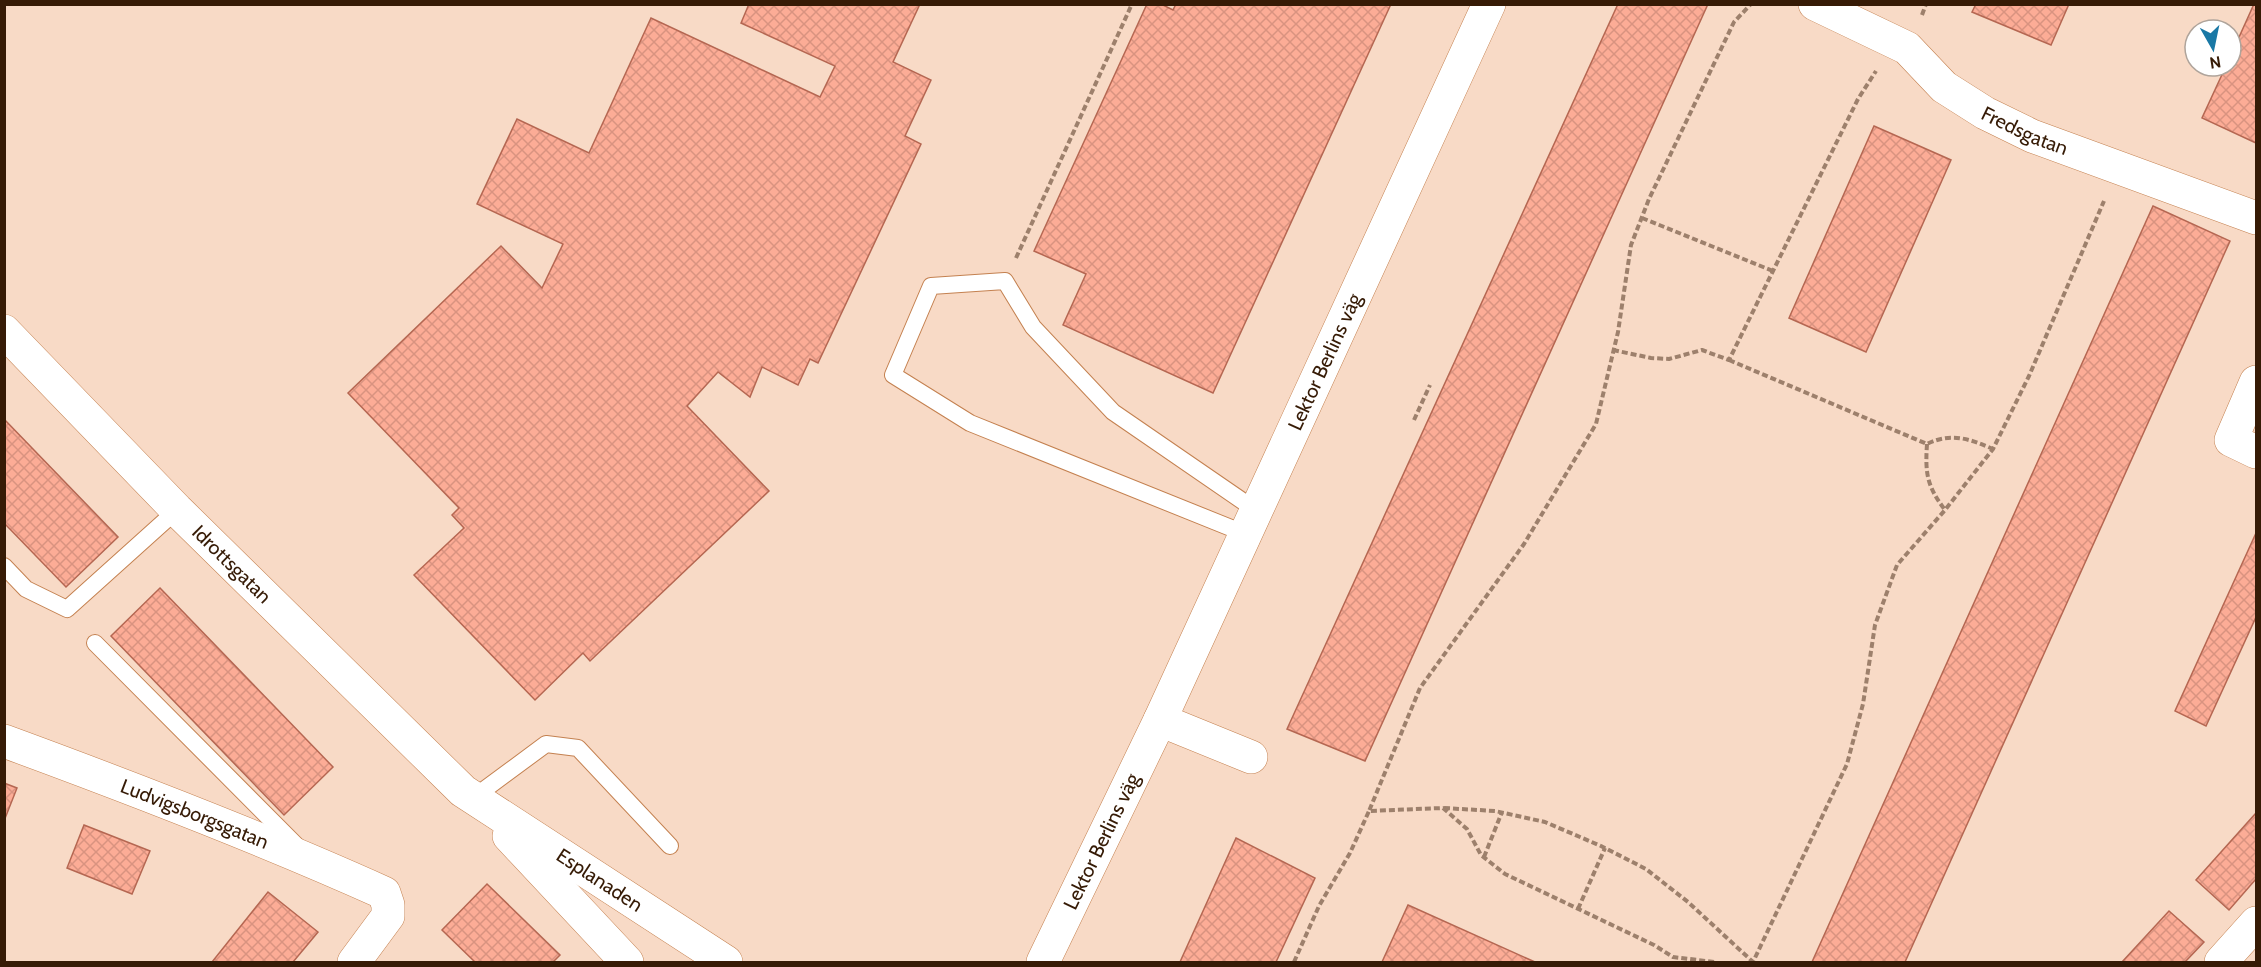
<svg xmlns="http://www.w3.org/2000/svg" width="2261" height="967" font-family="Cabin,sans-serif">
<style>
.building{fill:url(#building-cross-hatch);stroke:#b56752;stroke-width:1.5}
.lines{fill:none;stroke-linecap:round;stroke-linejoin:round}
.lane-casing{stroke:#c48150;stroke-width:18}
.street-casing{stroke:#c48150;stroke-width:34}
.path{stroke:#9d806c;stroke-width:4;stroke-dasharray:6 3;stroke-linecap:butt}
.lane{stroke:#fff;stroke-width:16}
.street{stroke:#fff;stroke-width:33}
.labels{text-anchor:middle;dominant-baseline:central;stroke-width:5;stroke-linejoin:round;paint-order:stroke}
.street-label{font-size:20px;fill:#361b06;stroke:#fff}
</style>
<defs>
<pattern id="building-cross-hatch" width="8" height="8" patternUnits="userSpaceOnUse" patternTransform="scale(1.5)"><rect width="8" height="8" fill="#fcac96"/><path d="M0 0l8 8M0 8l8-8" fill="none" stroke="#d99380"/></pattern>
</defs>
<rect width="100%" height="100%" fill="#f8dac6"/>
<!-- building -->
<g class="building">
<path d="M749 4H920L893 62 931 80 905 136 921 144 818 363 810 359 798 385 762 367 750 397 718 372 687 406 769 491 590 661 583 653 535 700 414 575 464 528 452 515 459 508 348 393 501 246 542 288 563 244 477 204 517 119 589 153 651 18 820 97 835 66 741 23Z"/>
<path d="M1147 4H1161L1173 10 1176 4H1391L1213 393 1063 325 1086 274 1034 251Z"/>
<path d="M1618 4H1708L1365 761 1287 729Z"/>
<path d="M1976 4H2069L2051 45 1972 12Z"/>
<path d="M2254 4H2256V143L2202 118 2226 66H2231V55Z"/>
<path d="M1874 126 1951 160 1866 352 1789 318Z"/>
<path d="M2153 206 2230 241 1905 962H1812Z"/>
<path d="M4 419 118 537 66 587 4 523Z"/>
<path d="M2256 533V617L2206 726 2175 711Z"/>
<path d="M160 588 333 767 284 815 111 636Z"/>
<path d="M4 783 17 788 4 821Z"/>
<path d="M2256 813V879L2229 910 2196 880Z"/>
<path d="M84 825 150 851 132 894 67 868Z"/>
<path d="M1236 838 1315 878 1276 962H1180Z"/>
<path d="M487 884 560 955 553 962H475L442 930Z"/>
<path d="M268 892 318 932 293 962H212Z"/>
<path d="M1408 905 1535 962H1382Z"/>
<path d="M2169 911 2204 942 2185 962H2122Z"/>
</g>
<g class="lines">
<defs>
<g id="lane">
<path d="M1246 534 970 423 893 375 931 286 1005 281 1033 327 1113 412 1257 511"/>
<path d="M4 566 26 589 67 609 177 510"/>
<path d="M95 643 297 846"/>
<path d="M473 798 546 744 578 748 670 846"/>
</g>
<g id="street">
<path id="s1" d="M1815 4 1907 48 1944 87 1985 113 2032 136 2256 218"/>
<path id="s2" d="M4 331 177 510 463 791 726 962"/>
<path d="M2256 382 2231 440 2256 452"/>
<path d="M1160 720 1251 757"/>
<path id="s3" d="M4 741C132 788 260 837 384 893L388 905V916L354 962"/>
<path d="M509 836 627 962"/>
<path id="s4" d="M1043 962 1160 720 1489 4"/>
<path d="M2221 962 2256 923"/>
</g>
</defs>
<!-- lane casing -->
<use href="#lane" class="lane-casing"/>
<!-- street casing -->
<use href="#street" class="street-casing"/>
<!-- path -->
<g class="path">
<path d="M1922 15 1926 4"/>
<path d="M1642 218 1773 271"/>
<path d="M1016 258 1132 4"/>
<path d="M1613 350 1651 358 1669 359 1702 350 1729 360 1858 99 1876 71"/>
<path d="M1729 360 1927 444C1951 432 1970 439 1993 449"/>
<path d="M1414 420 1430 385"/>
<path d="M1927 444C1925 474 1927 486 1945 510"/>
<path d="M1444 808 1495 811 1545 822 1601 846 1646 869 1688 902 1753 962"/>
<path d="M1484 857 1502 812"/>
<path d="M1578 909 1605 848"/>
<path d="M1294 962 1319 906 1350 853 1369 811"/>
<path d="M1714 962 1673 957 1654 945 1505 874 1481 855 1467 829 1443 808 1369 811 1420 688 1524 544 1596 424 1618 332 1631 245 1649 199 1734 22 1751 4"/>
<path d="M1749 962H1753L1847 764 1863 704 1875 625 1897 565 1945 510 1993 449 2029 376 2104 201"/>
</g>
<!-- lane -->
<use href="#lane" class="lane"/>
<!-- street -->
<use href="#street" class="street"/>
</g>
<g class="labels">
<!-- street labels -->
<g class="street-label">
<text stroke="none"><textPath href="#s1" startOffset="248">Fredsgatan</textPath></text>
<text stroke="none"><textPath href="#s4" startOffset="663">Lektor Berlins väg</textPath></text>
<text stroke="none"><textPath href="#s2" startOffset="326">Idrottsgatan</textPath></text>
<text stroke="none"><textPath href="#s3" startOffset="204">Ludvigsborgsgatan</textPath></text>
<text stroke="none"><textPath href="#s4" startOffset="134">Lektor Berlins väg</textPath></text>
<text stroke="none"><textPath href="#s2" startOffset="813">Esplanaden</textPath></text>
</g>
</g>
<!-- border -->
<rect width="2261" height="967" fill="none" stroke="#361b06" stroke-width="12"/>
<!-- north arrow -->
<g transform="translate(2213 48) rotate(171)"><circle r="28" fill="#ffffff" stroke="#afa49b" stroke-width="1.5"/>
<path d="M0-4.5L10 22L0 15L-10 22Z" fill="#1978a5"/>
<text y="-9" font-size="16" font-weight="bold" text-anchor="middle" fill="#361b06">N</text>
</g>
</svg>
